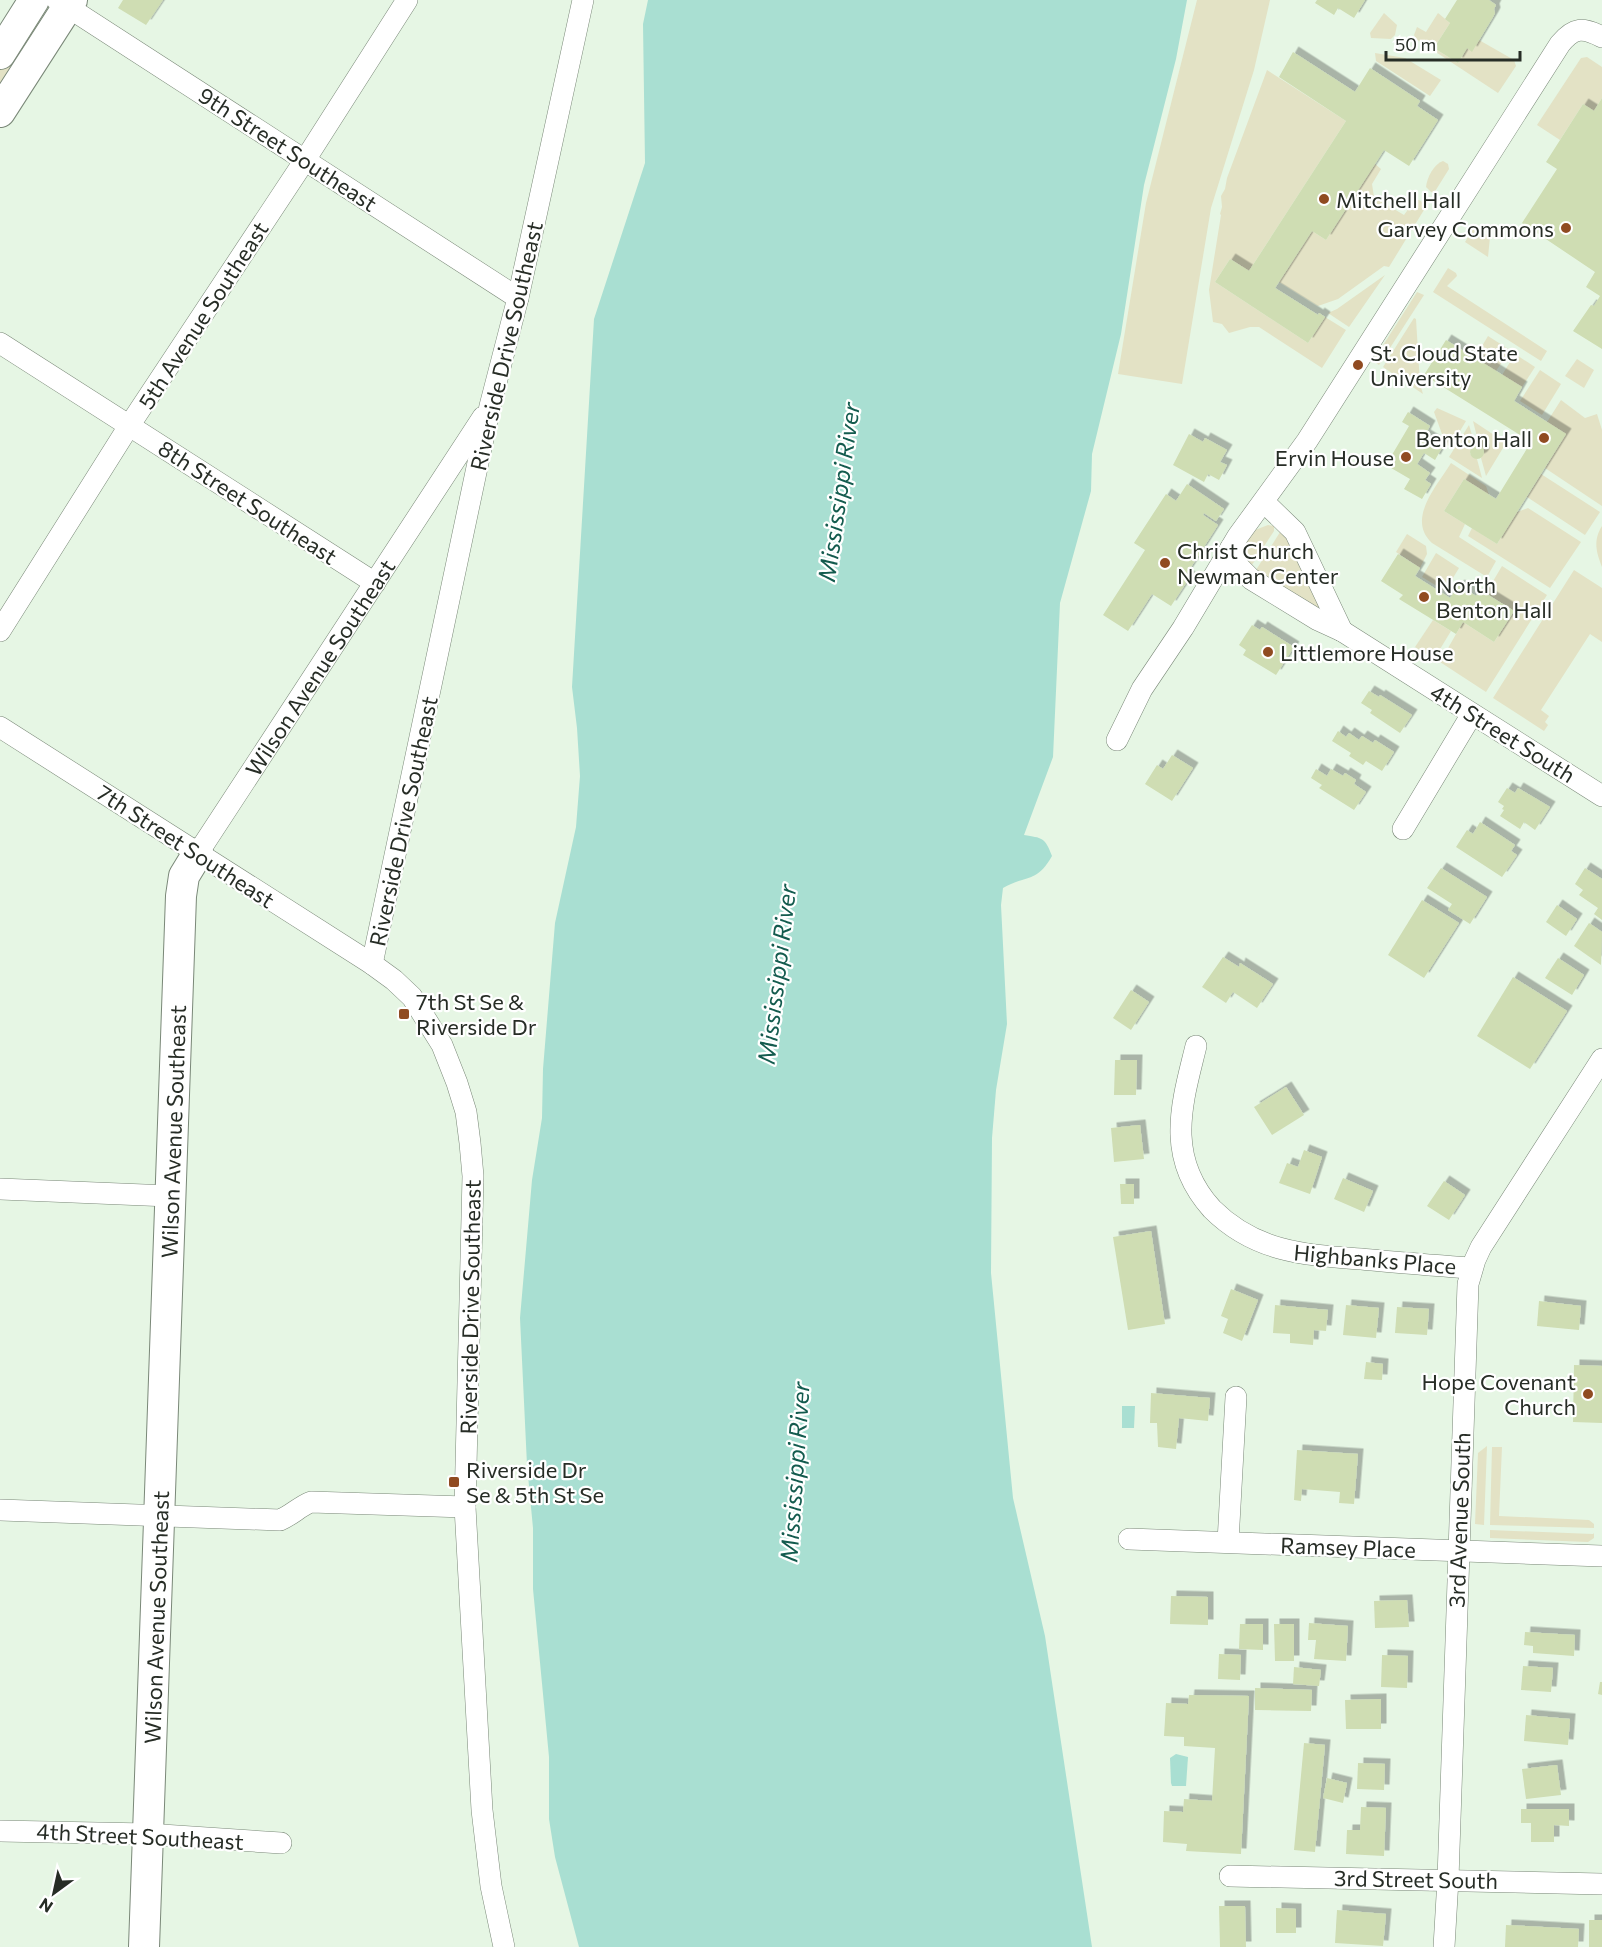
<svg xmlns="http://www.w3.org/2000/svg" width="1602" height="1947" font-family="Commissioner,sans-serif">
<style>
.green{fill:#e3e2c5}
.water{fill:#a9dfd2}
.building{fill:#cfddb3;filter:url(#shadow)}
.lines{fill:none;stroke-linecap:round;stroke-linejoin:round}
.street-casing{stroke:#7a8878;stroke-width:22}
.secondary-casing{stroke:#7a8878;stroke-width:32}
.street{stroke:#fff;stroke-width:21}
.secondary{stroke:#fff;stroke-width:30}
.poi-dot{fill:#904b21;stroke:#fff;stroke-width:2}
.labels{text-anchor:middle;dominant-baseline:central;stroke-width:4.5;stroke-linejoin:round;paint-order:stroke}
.street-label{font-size:22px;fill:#272d26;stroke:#fff}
.poi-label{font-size:22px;fill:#272d26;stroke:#fff;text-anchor:start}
.water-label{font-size:24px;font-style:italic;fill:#135b4e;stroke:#fff}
</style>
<defs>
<filter id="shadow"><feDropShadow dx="5.5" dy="-5.5" stdDeviation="0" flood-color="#0004"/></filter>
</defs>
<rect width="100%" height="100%" fill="#e6f6e4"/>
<!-- green -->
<g class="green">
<path d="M1197 0H1270L1254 70 1211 208 1182 384 1118 374 1146 203Z"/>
<path d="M1384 13 1397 25 1395 35 1391 39 1371 38 1370 33Z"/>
<path d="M1438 13 1450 23 1434 48 1458 63 1467 48 1472 51 1479 40 1514 60 1516 66 1498 93 1416 39 1414 35 1417 27 1426 32Z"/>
<path d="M36 19 42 25 0 95V68Z"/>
<path d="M1375 53 1405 58 1441 80 1430 96 1376 61Z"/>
<path d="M1587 57 1602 67V98L1594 111 1583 104 1560 140 1537 125 1581 58Z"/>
<path d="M1267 70 1346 121 1249 271 1230 259 1215 282 1308 343 1325 317 1346 330 1322 368 1259 327H1250L1229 333 1222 324 1213 322 1209 290 1221 215 1220 214 1222 207 1221 196 1225 189 1227 178Z"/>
<path d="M1443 161 1448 164 1449 169 1434 193 1431 192 1426 187C1427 177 1434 164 1443 161Z"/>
<path d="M1375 164 1381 169 1372 184 1374 197 1404 215 1415 200H1419L1427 205 1389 267 1384 266 1338 299 1318 306 1279 282 1312 231 1326 240Z"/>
<path d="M1474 227 1490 237 1488 257 1465 242Z"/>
<path d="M1448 268 1456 273 1457 276 1447 286 1547 351 1541 361 1433 292Z"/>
<path d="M1385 275 1349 327 1328 313 1337 309Z"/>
<path d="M1417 292 1424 295 1379 365 1373 361Z"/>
<path d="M1414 318 1416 319 1420 384 1423 394 1383 367Z"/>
<path d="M1488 336 1510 350 1496 371 1475 358Z"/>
<path d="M1515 354 1535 367 1522 387 1502 375Z"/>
<path d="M1577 359 1594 370 1584 388 1565 376Z"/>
<path d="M1540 370 1561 384 1542 415 1520 401Z"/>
<path d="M1561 400 1585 418 1597 414 1602 430V506L1545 468 1566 434 1547 422Z"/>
<path d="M1437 408 1466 421 1451 446 1446 445 1434 412Z"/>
<path d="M1473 421 1506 443 1486 476 1481 458 1484 451 1479 445Z"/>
<path d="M1469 425 1475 445 1471 449 1470 454 1477 459 1482 478 1449 457Z"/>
<path d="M1451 463 1486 486 1489 495 1464 479 1444 511 1465 524 1459 537 1496 561 1487 577 1432 543C1406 519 1437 486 1451 463Z"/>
<path d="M1541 474 1600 512 1585 535 1527 497Z"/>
<path d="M1528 508 1581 542 1550 588 1468 536 1472 528 1497 544 1517 512Z"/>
<path d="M1268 525 1274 526V531L1250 568 1241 553 1250 532Z"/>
<path d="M1602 526V567C1596 552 1593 540 1602 526Z"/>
<path d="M1282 529 1325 614 1256 570Z"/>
<path d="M1407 534 1426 546 1427 554 1420 568 1396 552Z"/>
<path d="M1436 553 1459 568 1445 591 1422 577Z"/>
<path d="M1502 566 1547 595 1486 692 1440 662 1463 622 1494 642 1514 611 1486 593Z"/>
<path d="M1574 570 1602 588V642L1590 634 1541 710 1549 716 1545 722 1548 725 1544 731 1493 698Z"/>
<path d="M1433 620 1451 631 1434 659 1415 647Z"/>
<path d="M1487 1446 1484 1525 1475 1524 1478 1453Z"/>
<path d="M1492 1447H1502L1499 1516 1589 1520 1594 1524V1528L1490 1525Z"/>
<path d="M1490 1530 1593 1534 1594 1533V1538L1588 1542 1490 1538Z"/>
</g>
<!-- water -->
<g class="water">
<path d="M648 0H1187L1176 59 1144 185 1121 334 1092 454 1091 491 1060 603 1053 757 1024 835C1042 838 1045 837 1052 856 1036 884 1027 874 1003 888L1001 905 1007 1024 996 1090 992 1138 991 1273 1013 1498 1045 1636 1092 1947H579L555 1857 549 1819V1757L533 1589V1528L527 1465 520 1318 532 1180 542 1118 543 1069 555 923 576 827 580 776 577 728 572 687 594 319 645 163 643 24Z"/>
<path d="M1122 1406H1135L1134 1428H1122Z"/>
<path d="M1176 1754 1188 1757 1186 1786H1172L1171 1783 1170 1758Z"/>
</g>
<!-- building -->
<g class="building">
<path d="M123 0H163L146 25 118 8Z"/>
<path d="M1317 0H1365L1354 18 1338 8 1334 15 1315 3Z"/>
<path d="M1457 0H1489L1496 5 1494 9 1495 13 1493 17 1472 52 1467 48 1458 63 1434 48 1450 23 1445 19Z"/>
<path d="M1293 52 1355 92 1370 68 1420 101 1417 106 1438 120 1409 166 1384 150 1326 240 1312 231 1275 288 1318 315 1319 313 1325 317 1308 343 1215 282 1230 259 1249 271 1346 121 1279 77Z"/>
<path d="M1602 98V349L1573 331 1591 305 1594 306 1600 296 1586 287 1595 272 1522 223 1557 169 1546 162 1583 104 1594 111Z"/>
<path d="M1446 340 1522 387 1514 401 1566 434 1497 544 1444 511 1464 479 1496 499 1531 442 1424 375Z"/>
<path d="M1408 412 1430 426 1425 435 1443 446 1435 460 1424 453 1417 464 1430 473 1425 480 1431 484 1422 499 1404 489 1410 479 1386 465 1409 426 1402 422Z"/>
<path d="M1189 434 1203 442 1205 438 1227 450 1220 462 1227 465 1219 480 1208 474 1204 482 1173 465Z"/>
<circle cx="1477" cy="452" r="7"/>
<path d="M1187 484 1224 509 1216 521 1204 513 1203 515 1218 525 1186 575 1190 577 1171 606 1152 594 1128 631 1103 615 1145 550 1134 543 1166 494 1176 501Z"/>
<path d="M1398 554 1420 568 1415 576 1450 598 1459 585 1476 596 1480 590 1514 611 1494 642 1463 622 1456 634 1399 599 1403 595 1381 581Z"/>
<path d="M1252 625 1260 630 1262 627 1294 647 1276 675 1243 655 1246 650 1239 645Z"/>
<path d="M1369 691 1379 697 1380 695 1412 715 1400 733 1370 713 1372 710 1361 703Z"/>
<path d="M1338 731 1346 737 1349 733 1359 740 1362 736 1373 743 1375 740 1394 752 1382 771 1366 761 1363 765 1349 756 1351 753 1332 741Z"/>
<path d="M1172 755 1193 768 1172 801 1145 784 1157 765 1163 769Z"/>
<path d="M1316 769 1327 776 1331 769 1343 776 1345 773 1356 780 1354 784 1366 792 1354 810 1319 788 1322 785 1311 778Z"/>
<path d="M1507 788 1515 793 1518 788 1550 807 1535 830 1524 822 1520 829 1500 816 1504 810 1502 809 1504 806 1498 802Z"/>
<path d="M1480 822 1515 845 1511 851 1517 855 1502 877 1456 847 1467 830 1473 834Z"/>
<path d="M1441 868 1487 897 1470 924 1448 910 1452 904 1427 888Z"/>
<path d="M1585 868 1602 879V920L1594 914 1598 908 1579 895 1583 890 1575 884Z"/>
<path d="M1422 900 1459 923 1424 978 1388 955Z"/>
<path d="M1557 905 1577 919 1566 936 1546 922Z"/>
<path d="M1589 923 1602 932 1601 965 1574 946Z"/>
<path d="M1223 957 1239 967 1240 963 1273 984 1257 1008 1233 992 1226 1003 1202 987Z"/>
<path d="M1558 958 1584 975 1572 995 1545 978Z"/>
<path d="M1513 977 1567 1011 1530 1069 1477 1036Z"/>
<path d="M1131 990 1149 1002 1131 1030 1113 1018Z"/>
<path d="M1115 1060H1137L1136 1095H1114Z"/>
<path d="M1286 1087 1304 1115 1272 1135 1254 1107Z"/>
<path d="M1140 1125 1144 1159 1114 1162 1111 1128Z"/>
<path d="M1304 1150 1322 1157 1310 1194 1279 1183 1287 1163 1298 1167Z"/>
<path d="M1343 1178 1373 1191 1364 1212 1334 1199Z"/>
<path d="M1444 1181 1465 1195 1449 1220 1427 1206Z"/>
<path d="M1120 1184H1134V1204H1121Z"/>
<path d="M1151 1231 1165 1324 1128 1330 1113 1237Z"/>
<path d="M1231 1289 1258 1300 1242 1341 1223 1333 1228 1319 1221 1316Z"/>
<path d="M1539 1301 1581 1306 1579 1330 1537 1326Z"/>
<path d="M1275 1305 1328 1310 1326 1331 1314 1330 1313 1345 1290 1343V1334L1273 1333Z"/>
<path d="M1346 1305 1379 1308 1376 1338 1343 1335Z"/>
<path d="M1397 1307 1429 1309 1427 1335 1395 1333Z"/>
<path d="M1366 1362 1383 1364 1382 1380 1364 1379Z"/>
<path d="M1574 1365 1602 1366V1423L1573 1422Z"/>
<path d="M1151 1393 1210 1398 1208 1421 1179 1418 1176 1449 1158 1447 1157 1423H1150Z"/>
<path d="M1297 1450 1358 1454 1354 1504 1339 1503 1340 1492 1302 1489 1301 1501 1294 1500Z"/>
<path d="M1171 1596 1208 1597V1625L1170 1624Z"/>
<path d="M1407 1600 1409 1627 1375 1628 1374 1601Z"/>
<path d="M1309 1623 1348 1626 1346 1661 1314 1659 1316 1640H1308Z"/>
<path d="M1240 1624H1263V1650L1239 1649Z"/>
<path d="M1274 1624H1294V1661H1275Z"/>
<path d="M1525 1632 1575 1635 1574 1656 1533 1653V1646L1524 1645Z"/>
<path d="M1219 1654 1241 1655 1240 1680 1218 1679Z"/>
<path d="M1382 1655 1408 1656 1407 1688 1381 1687Z"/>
<path d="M1523 1666 1553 1668 1551 1692 1521 1690Z"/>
<path d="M1294 1667 1321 1670 1319 1686 1293 1684Z"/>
<path d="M1600 1682H1602V1695L1598 1694Z"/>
<path d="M1255 1688 1312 1690 1311 1711 1255 1710Z"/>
<path d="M1189 1695 1249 1696 1241 1854 1186 1851 1187 1844 1163 1842 1164 1811 1183 1812 1184 1799 1212 1801 1215 1748 1184 1746V1737L1164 1736 1166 1703 1188 1704Z"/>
<path d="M1381 1699V1729H1346L1345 1700Z"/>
<path d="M1526 1715 1570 1719 1568 1745 1524 1741Z"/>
<path d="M1304 1743 1325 1745 1315 1852 1294 1850Z"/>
<path d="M1358 1763 1385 1764 1384 1790 1357 1789Z"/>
<path d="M1557 1765 1561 1795 1526 1799 1522 1769Z"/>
<path d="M1327 1778 1347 1783 1343 1803 1323 1798Z"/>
<path d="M1361 1807 1386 1808 1384 1856 1346 1854 1347 1830H1360Z"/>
<path d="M1521 1809H1569V1826L1554 1825V1842H1531V1823H1521Z"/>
<path d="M1219 1906H1245L1246 1947H1220Z"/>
<path d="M1276 1908 1296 1909V1933H1276Z"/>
<path d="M1337 1910 1386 1914 1383 1946 1335 1943Z"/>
<rect x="1589" y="1920" width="13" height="27"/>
<path d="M1506 1925 1579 1929 1578 1947H1505Z"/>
</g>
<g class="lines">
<defs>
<g id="street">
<path d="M57 0 518 298"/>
<path d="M0 343 375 583"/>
<path d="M1264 502 1295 532 1342 631"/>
<path d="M1231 548 1239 567 1251 579 1318 620 1342 631 1602 796"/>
<path d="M0 631 129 426 305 160 407 0"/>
<path d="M0 727 372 964 394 980 412 997 442 1045 457 1083 466 1112 470 1143 473 1176 465 1507 482 1810 491 1886 504 1947"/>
<path d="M1117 740 1142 689 1183 628 1238 536 1307 441 1560 44C1574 27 1583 27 1602 37"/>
<path d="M1403 829 1472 714"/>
<path id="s1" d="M198 853 483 417"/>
<path d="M372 964 490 406 518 298 583 0"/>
<path d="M1196 1046C1189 1075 1180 1105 1181 1135 1182 1164 1193 1188 1212 1209 1258 1255 1311 1255 1372 1260 1405 1263 1439 1266 1472 1268"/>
<path d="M0 1189 169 1196"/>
<path d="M0 1510 280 1520C292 1515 300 1506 311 1502L465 1507"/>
<path d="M1129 1539 1602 1556"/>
<path d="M1228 1542 1236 1397"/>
<path d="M0 1831 147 1834 281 1843"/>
<path d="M1230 1876 1602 1884"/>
<path d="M1444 1947 1448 1879 1468 1284 1475 1260 1481 1247 1602 1059"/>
</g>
<g id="secondary">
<path d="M0 54 34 0"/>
<path d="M0 112 72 0"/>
<path id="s2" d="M144 1947 181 896 184 876 198 853"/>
</g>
</defs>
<!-- street casing -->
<use href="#street" class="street-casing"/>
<!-- secondary casing -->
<use href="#secondary" class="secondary-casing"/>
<!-- street -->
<use href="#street" class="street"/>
<!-- secondary -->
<use href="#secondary" class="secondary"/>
</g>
<!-- markers -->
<g class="poi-dot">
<circle cx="1324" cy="199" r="6"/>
<circle cx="1566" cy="228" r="6"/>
<circle cx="1358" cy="365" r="6"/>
<circle cx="1544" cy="438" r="6"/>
<circle cx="1406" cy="457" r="6"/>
<circle cx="1165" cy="563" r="6"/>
<circle cx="1424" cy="597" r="6"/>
<circle cx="1268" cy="652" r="6"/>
<rect x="398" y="1008" width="12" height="12" rx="3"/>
<circle cx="1588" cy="1394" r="6"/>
<rect x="448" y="1476" width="12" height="12" rx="3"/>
</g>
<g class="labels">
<!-- street labels -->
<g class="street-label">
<text transform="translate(288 149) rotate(33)">9th Street Southeast</text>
<text transform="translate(203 315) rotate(-57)">5th Avenue Southeast</text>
<text transform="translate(506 346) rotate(-77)">Riverside Drive Southeast</text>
<text transform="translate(248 502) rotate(33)">8th Street Southeast</text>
<text stroke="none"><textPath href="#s1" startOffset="222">Wilson Avenue Southeast</textPath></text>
<text transform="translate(1503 733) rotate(32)">4th Street South</text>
<text transform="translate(403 821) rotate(-78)">Riverside Drive Southeast</text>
<text transform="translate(186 846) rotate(33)">7th Street Southeast</text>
<text stroke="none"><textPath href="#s2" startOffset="816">Wilson Avenue Southeast</textPath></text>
<text transform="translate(1375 1259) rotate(5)">Highbanks Place</text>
<text transform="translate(470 1307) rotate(-89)">Riverside Drive Southeast</text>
<text transform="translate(1459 1520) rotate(-88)">3rd Avenue South</text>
<text transform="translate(1348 1547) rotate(2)">Ramsey Place</text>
<text stroke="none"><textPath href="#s2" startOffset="330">Wilson Avenue Southeast</textPath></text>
<text transform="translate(140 1836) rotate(3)">4th Street Southeast</text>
<text transform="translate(1416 1879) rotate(1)">3rd Street South</text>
</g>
<!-- poi labels -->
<g class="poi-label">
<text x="1336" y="199">Mitchell Hall</text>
<text x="1554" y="228" text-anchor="end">Garvey Commons</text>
<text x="1370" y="352">St. Cloud State<tspan x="1370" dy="25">University</tspan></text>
<text x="1532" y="438" text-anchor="end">Benton Hall</text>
<text x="1394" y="457" text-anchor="end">Ervin House</text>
<text x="1177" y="550">Christ Church<tspan x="1177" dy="25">Newman Center</tspan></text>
<text x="1436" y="584">North<tspan x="1436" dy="25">Benton Hall</tspan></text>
<text x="1280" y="652">Littlemore House</text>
<text x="416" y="1001">7th St Se &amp;<tspan x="416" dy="25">Riverside Dr</tspan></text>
<text x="1576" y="1381" text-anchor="end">Hope Covenant<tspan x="1576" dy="25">Church</tspan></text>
<text x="466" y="1469">Riverside Dr<tspan x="466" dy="25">Se &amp; 5th St Se</tspan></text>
</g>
<!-- water labels -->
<g class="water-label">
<text transform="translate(838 492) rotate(-82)">Mississippi River</text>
<text transform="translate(776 974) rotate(-83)">Mississippi River</text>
<text transform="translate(794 1472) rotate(-86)">Mississippi River</text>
</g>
</g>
<!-- north arrow -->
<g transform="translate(54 1893) rotate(213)" stroke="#ffffff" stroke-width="4.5" paint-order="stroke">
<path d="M0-4.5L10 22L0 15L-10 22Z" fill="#272d26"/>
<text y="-9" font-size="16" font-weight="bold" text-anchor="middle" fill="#272d26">N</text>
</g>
<!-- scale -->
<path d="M1386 51v9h134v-9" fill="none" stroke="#272d26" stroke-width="3"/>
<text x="1395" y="51" font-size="18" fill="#272d26" stroke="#ffffff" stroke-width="4.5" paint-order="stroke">50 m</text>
</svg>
